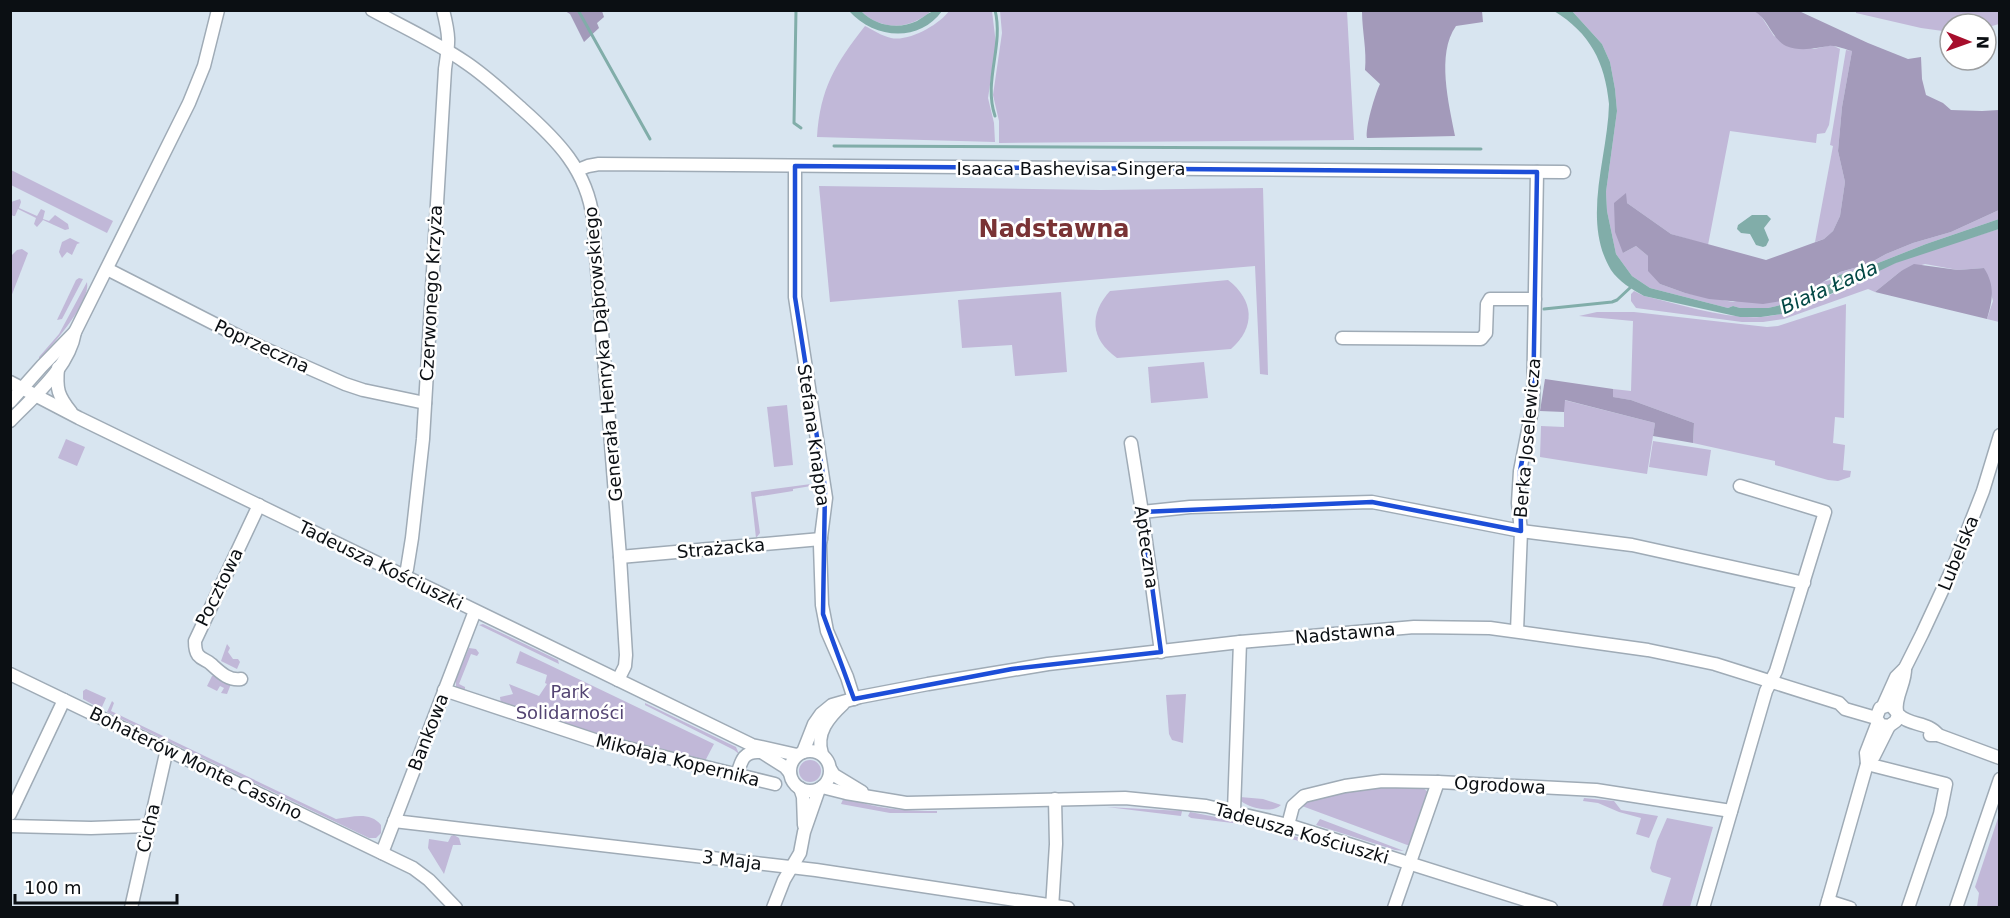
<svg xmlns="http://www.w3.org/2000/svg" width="2010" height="918" font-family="'DejaVu Sans',sans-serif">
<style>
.green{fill:#c1b8d8}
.forest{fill:#a39aba}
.water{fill:#81ada9}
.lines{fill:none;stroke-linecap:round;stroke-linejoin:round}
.stream{stroke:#81ada9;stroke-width:3}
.minor-casing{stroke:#9fabb6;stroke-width:15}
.minor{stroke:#fff;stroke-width:12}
.marked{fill:none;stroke:#1d4ed8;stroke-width:4.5;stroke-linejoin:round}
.labels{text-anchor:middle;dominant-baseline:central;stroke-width:5;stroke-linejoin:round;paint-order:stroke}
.street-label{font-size:18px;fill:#0b0f13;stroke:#fff}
.park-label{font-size:18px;fill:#534472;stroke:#fff}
.water-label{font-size:20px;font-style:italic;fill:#034845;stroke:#fff}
.district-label{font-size:24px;font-weight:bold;fill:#7a3335;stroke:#fff}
</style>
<rect width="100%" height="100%" fill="#d8e5f0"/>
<!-- green -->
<g class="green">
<path d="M875 10 931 11C910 30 881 31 861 11L872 12Z"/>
<path d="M1856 10 1999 11V24L1992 26 1986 32V24H1950V32L1921 28 1856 13Z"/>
<path d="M949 11H992L996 44 988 98 994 123 995 142 817 137C820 89 835 64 865 26 873 30 882 36 891 38 909 42 940 24 949 11Z"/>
<path d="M1000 11H1347L1354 140 999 143V121L993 95 1002 33Z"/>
<path d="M1572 11H1754L1759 13 1774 36 1814 49 1832 45 1840 49 1829 125 1825 133 1817 134 1816 143 1730 131 1708 245 1671 234 1627 203 1623 253 1636 246 1648 256 1660 284 1685 293 1733 302 1830 280 1840 272 1868 264 1886 254 1913 243 1951 232 1999 210V219L1926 244 1863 269 1839 275 1833 283 1789 303 1768 308H1740L1733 306 1728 308 1650 288 1632 276 1616 254 1607 211 1606 192 1617 111 1615 89 1610 62 1602 44Z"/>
<path d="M1846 50 1852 51 1842 107 1838 151 1845 182 1840 216 1833 231 1824 239 1815 242 1833 146 1830 145Z"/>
<path d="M11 170 113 221 107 233 11 185Z"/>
<path d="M819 186 1101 190 1263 188 1268 375 1260 374 1255 266 830 302Z"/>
<path d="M20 199 21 202 19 208 37 216 41 209 45 211 43 219 49 221 55 215 68 224 69 229 65 230 43 220 37 227 34 224 36 218 18 209 15 216H13L11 214V202Z"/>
<path d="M1999 229V322L1987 319 1993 301 1984 268 1958 270 1925 264 1901 271 1875 292 1868 289 1784 319 1763 322H1742L1636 308 1631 301V294L1634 291 1644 296C1679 304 1725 319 1760 317 1808 314 1852 280 1895 263 1929 249 1965 240 1999 229Z"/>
<path d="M70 238 80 243 77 244 72 255 67 252 62 258 59 252 62 242Z"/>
<path d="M22 249 28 253 11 297V256L17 250Z"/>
<path d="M79 278 83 279 62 319 57 320 76 280Z"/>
<path d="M1228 280C1254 300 1256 327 1231 349L1117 358C1090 339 1089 314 1110 291Z"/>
<path d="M87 282C91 302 53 345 39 359V357L59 334Z"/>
<path d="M1061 292 1067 372 1015 376 1012 345 962 348 958 300Z"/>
<path d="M1846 304 1844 418 1835 417 1833 443 1845 445 1843 470 1851 471 1850 477 1838 481 1828 480 1775 465V461L1693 443 1694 423 1631 400 1612 397 1613 389 1631 391 1633 321 1579 316 1597 312H1634L1767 327 1778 326Z"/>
<path d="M1204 362 1208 398 1151 403 1148 367Z"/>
<path d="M1564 400 1655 423 1647 474 1540 457 1541 426 1564 427Z"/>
<path d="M787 405 793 465 774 467 767 407Z"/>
<path d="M66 439 85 447 77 466 58 458Z"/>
<path d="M1653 441 1711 450 1707 476 1649 467Z"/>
<path d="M811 484V486L793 489V491L755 497 760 533 756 538 751 492Z"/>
<path d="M483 624 558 660 559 664 479 625Z"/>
<path d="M227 644 230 648 228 652 233 659H238L240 662 237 669 221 661Z"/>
<path d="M469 648 476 649 479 653 477 656 471 654 459 684 465 687V690L462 691 456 690V679Z"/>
<path d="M520 651 714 744 704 763H702L699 759 650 747 646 750 637 748 632 742 604 735 600 738 591 736 589 731 504 703 501 705 500 697 513 694 509 684 539 696 547 684 545 683 547 675 516 663Z"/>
<path d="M215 675 231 684 227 694 221 693 224 688 220 686 217 691 207 686 212 676Z"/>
<path d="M86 689 106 698 101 709 83 699V691Z"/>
<path d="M1186 694 1183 743 1172 740 1169 734 1166 695Z"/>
<path d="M112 701 114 703 111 711 336 819C352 817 370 811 381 825V833L376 838H369L107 712Z"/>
<path d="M645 703 736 747 739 754 734 750 645 705Z"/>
<circle cx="810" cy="771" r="11"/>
<path d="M1384 785H1420L1430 794 1410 846 1302 806C1317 791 1363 789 1384 785Z"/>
<path d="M844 797C875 809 904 811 937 811V813H890L841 804Z"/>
<path d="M1240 797 1263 799 1281 805C1272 814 1250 808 1241 801Z"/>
<path d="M1584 798 1614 801 1621 810 1658 816 1649 838 1636 834 1641 818 1619 812 1598 803 1583 801Z"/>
<path d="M1107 807 1182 811 1181 816Z"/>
<path d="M1190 812 1247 823 1304 839 1302 842 1241 824 1191 818 1188 816Z"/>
<path d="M1999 815V907H1977L1979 893 1975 887Z"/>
<path d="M1667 818 1713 827 1690 907H1662L1671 878 1652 872 1650 868 1657 841Z"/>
<path d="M1320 819 1404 851 1395 850 1316 825Z"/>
<path d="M454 835 459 838 461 845H453L444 874 428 848 429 839 448 842 451 836Z"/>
</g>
<!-- forest -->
<g class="forest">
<path d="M565 11H602L604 17 597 23 599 28 584 42 570 14Z"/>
<path d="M1362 11H1482L1483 22 1456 26C1436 54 1449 104 1455 136L1367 138C1365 128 1375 94 1380 84L1365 70C1367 50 1362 31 1362 11Z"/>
<path d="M1754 11H1799L1868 43 1908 59 1921 57 1922 79 1926 95 1943 103 1951 110 1982 111 1999 110V210L1951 232 1913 243 1886 254 1868 264 1840 272 1809 290 1781 301 1763 304 1709 299 1685 293 1660 284 1648 271V256L1636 246 1623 253 1615 232 1614 203 1626 193 1627 203 1671 234 1766 260 1824 239 1833 231 1840 216 1845 182 1838 151 1842 107 1852 51C1846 50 1836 45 1829 46 1815 48 1801 52 1786 46 1771 38 1768 18 1754 11Z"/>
<path d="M1914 264 1958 270 1984 268C1995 285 1993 300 1987 319L1875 292 1901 271Z"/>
<path d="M1545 379 1613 389V397L1631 400 1694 423 1693 443 1653 436 1655 423 1565 400 1564 412 1540 411Z"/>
</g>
<!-- water -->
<g class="water">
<path d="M849 11H861C876 26 898 30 917 21 928 15 929 10 942 11 919 43 874 39 849 11Z"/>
<path d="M1554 11H1572L1602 44 1610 62 1615 89 1617 111 1606 192 1607 211 1616 254 1632 276 1650 288 1728 308 1733 306 1740 308H1768L1789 303 1832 283 1839 275 1863 269 1926 244 1999 219V229L1896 263 1820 299 1782 314 1761 317H1740L1644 296C1633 290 1618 281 1611 270 1581 220 1608 157 1609 104 1605 62 1590 33 1554 11Z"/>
<path d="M1752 215H1767L1771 219 1764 228 1769 240 1766 246 1763 247 1756 245 1750 234 1741 233 1737 229 1738 225Z"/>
</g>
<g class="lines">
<!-- stream -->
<g class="stream">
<path d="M578 10 650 139"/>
<path d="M796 10 794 123 801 128"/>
<path d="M995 116C983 81 1004 46 995 10"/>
<path d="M834 146 1481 149"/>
<path d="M1544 309 1612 302 1617 300 1632 286"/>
</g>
<defs>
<g id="minor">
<path d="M372 10C403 27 436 42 465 62 486 76 504 93 522 109 557 140 587 170 593 219L620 557 626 655 625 666 618 680"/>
<path d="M795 166V297L826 498 820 545 822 605 827 631 847 677 854 699"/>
<path d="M578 170 588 166 599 164 1564 172"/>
<path d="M107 269 252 343 345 384 363 390 425 403"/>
<path d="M1342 338 1481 339 1486 333 1487 304 1490 299H1535"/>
<path d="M58 368C56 389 58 396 71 412"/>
<path d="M10 382 79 418 752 745 797 755"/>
<path d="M10 402 42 366 75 332"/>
<path d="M10 421C34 396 69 368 75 332L189 103 204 66 218 10"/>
<path d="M1131 443 1142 512 1161 652"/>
<path d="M1142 512 1190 507 1372 502 1521 531 1632 545 1804 583"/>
<path d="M620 557 821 539"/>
<path d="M403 576 407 569 412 538 423 439 445 69C449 42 450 38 443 10"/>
<path d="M1517 631 1521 531 1518 503 1520 471 1533 405 1537 172"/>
<path d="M10 674 413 868 429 880 456 908"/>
<path d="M241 679C228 681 219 671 211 664 207 660 202 660 198 655 195 651 195 646 195 641L259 505"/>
<path d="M444 690 595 740 775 784"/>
<path d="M1883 706 1896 677 1905 668 1922 634 1954 565 1983 491 2000 435"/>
<path d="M1897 712C1894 697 1906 683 1905 668"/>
<path d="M1898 714 1896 721 1889 726 1881 725 1876 718 1880 708 1889 705C1895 708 1895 711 1899 715 1910 726 1929 722 1938 735"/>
<path d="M1930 735H1938L2000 758"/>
<path d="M755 748 785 767 790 773"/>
<circle cx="810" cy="771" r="20"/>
<path d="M803 752 814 724 821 714 832 705 860 697 928 684 1048 664 1240 642 1414 627 1490 628 1648 650 1715 664 1839 703 1845 709 1876 718"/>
<path d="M822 754C815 733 829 717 843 704"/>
<path d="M1867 764 1946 784 1940 814 1908 908"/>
<path d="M1867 764 1874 756 1889 726"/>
<path d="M831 770 834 775 862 792"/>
<path d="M737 775C741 762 743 751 759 752"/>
<path d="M822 787 846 793 906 803 1125 798 1206 806 1288 825 1551 908"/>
<path d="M800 788 803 797 804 825"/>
<path d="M1234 811 1240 642"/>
<path d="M10 814 64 700"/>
<path d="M394 821 816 870 1068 908"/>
<path d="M1288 825 1293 806 1304 796 1345 786 1382 781 1438 782 1596 790 1731 811"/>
<path d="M10 826 91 828 148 826"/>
<path d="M382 853 475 611"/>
<path d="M1828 901 1850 908"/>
<path d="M131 908 167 749"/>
<path d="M773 908 784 880 800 853 804 832 819 789"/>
<path d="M1052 908 1056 844 1055 799"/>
<path d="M1394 908 1438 782"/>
<path d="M1703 908 1766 691 1776 671 1825 512 1740 486"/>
<path d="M1826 908 1867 764 1866 753 1878 722"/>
<path d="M1956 908 2000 779"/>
</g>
</defs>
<!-- minor casing -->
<use href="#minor" class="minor-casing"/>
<!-- minor -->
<use href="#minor" class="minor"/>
</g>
<!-- marked area -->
<path class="marked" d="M795 166 1537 172 1533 405 1520 471 1521 531 1372 502 1142 512 1161 652 1012 669 854 699 823 614 825 488 795 297Z"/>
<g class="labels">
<!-- street labels -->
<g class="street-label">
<text x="1071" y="168">Isaaca Bashevisa Singera</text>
<text transform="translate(431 293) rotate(-87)">Czerwonego Krzyża</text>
<text transform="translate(262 346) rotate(25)">Poprzeczna</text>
<text transform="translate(603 354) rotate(-95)">Generała Henryka Dąbrowskiego</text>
<text transform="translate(814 435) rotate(82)">Stefana Knappa</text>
<text transform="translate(1527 438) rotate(-85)">Berka Joselewicza</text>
<text transform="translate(1147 547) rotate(82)">Apteczna</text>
<text transform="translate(721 548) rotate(-5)">Strażacka</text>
<text transform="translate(1958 553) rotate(-68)">Lubelska</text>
<text transform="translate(381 565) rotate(26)">Tadeusza Kościuszki</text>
<text transform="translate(219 587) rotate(-64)">Pocztowa</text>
<text transform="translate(1345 633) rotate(-5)">Nadstawna</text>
<text transform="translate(428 732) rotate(-69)">Bankowa</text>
<text transform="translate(678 760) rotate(14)">Mikołaja Kopernika</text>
<text transform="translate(196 763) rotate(26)">Bohaterów Monte Cassino</text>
<text transform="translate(1500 785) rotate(3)">Ogrodowa</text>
<text transform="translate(148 828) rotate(-77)">Cicha</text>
<text transform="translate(1302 833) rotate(16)">Tadeusza Kościuszki</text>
<text transform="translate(732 860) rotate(7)">3 Maja</text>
</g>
<!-- park labels -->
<g class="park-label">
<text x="570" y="691">Park<tspan x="570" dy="21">Solidarności</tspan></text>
</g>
<!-- water labels -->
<g class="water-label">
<text transform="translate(1829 287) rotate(-24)">Biała Łada</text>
</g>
<!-- district labels -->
<g class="district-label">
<text x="1054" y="229">Nadstawna</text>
</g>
</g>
<!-- border -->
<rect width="2010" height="918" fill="none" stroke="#0b0f13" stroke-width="24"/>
<!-- north arrow -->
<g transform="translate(1968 42) rotate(91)"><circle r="28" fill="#ffffff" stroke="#9d9fa1" stroke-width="1.5"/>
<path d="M0-4.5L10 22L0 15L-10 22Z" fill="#a70e2c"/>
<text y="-9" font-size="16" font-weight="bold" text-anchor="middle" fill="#0b0f13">N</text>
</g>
<!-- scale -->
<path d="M15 894v9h162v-9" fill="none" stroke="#0b0f13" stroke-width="3"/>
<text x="24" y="894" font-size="18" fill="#0b0f13" stroke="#ffffff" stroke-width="4.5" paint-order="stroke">100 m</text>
</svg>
